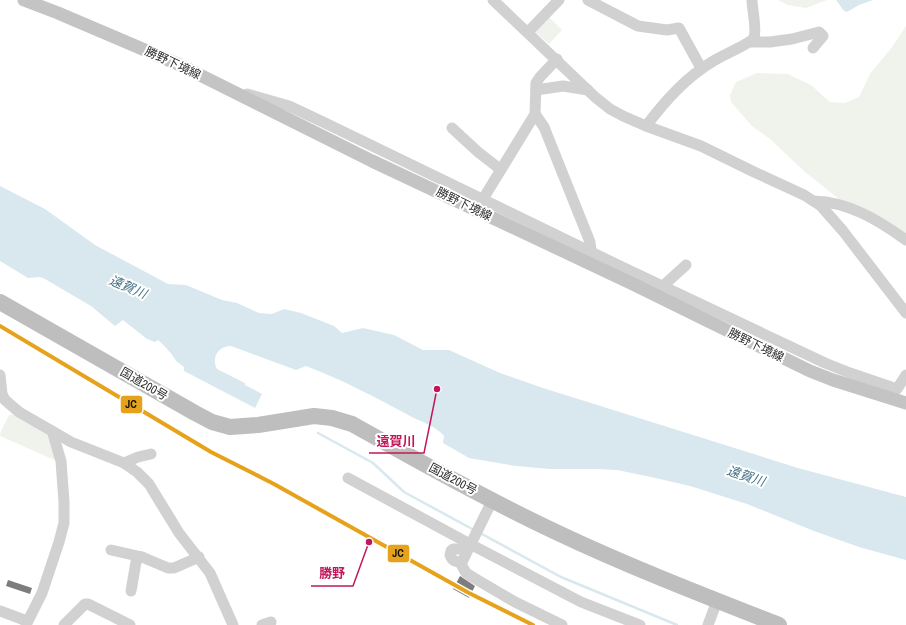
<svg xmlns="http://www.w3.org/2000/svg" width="906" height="625" font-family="'Archivo Narrow','Noto Sans JP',sans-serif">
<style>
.green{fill:#f0f3eb}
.water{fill:#d9e8ee}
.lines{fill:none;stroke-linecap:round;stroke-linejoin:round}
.stream{stroke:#d9e8ee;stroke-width:2.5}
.building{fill:#7d7d7d}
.minor{stroke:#d1d1d1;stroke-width:11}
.major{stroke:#c4c4c4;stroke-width:13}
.highway{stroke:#bebebe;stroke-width:16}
.rail-1-casing{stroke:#fff;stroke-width:7}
.rail-1{stroke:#e5a21a;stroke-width:4}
.labels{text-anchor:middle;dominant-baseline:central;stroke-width:4;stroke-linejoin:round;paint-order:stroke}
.street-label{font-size:12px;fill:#2c2c2c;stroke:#fff}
.water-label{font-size:13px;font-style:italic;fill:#437186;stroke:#fff}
.leader{fill:none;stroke:#c2185b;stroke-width:1.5}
.callout-dot{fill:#c2185b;stroke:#fff;stroke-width:1.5}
.callout-label{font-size:13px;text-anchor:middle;font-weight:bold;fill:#c2185b;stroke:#fff;stroke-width:4;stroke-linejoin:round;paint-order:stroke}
.line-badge{stroke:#fff;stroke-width:1.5}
.pale-badge-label{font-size:11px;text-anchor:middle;font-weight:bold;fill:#111}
</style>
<rect width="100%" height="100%" fill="#fff"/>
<!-- green -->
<g class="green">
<path d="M778 0H827L806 8 788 5Z"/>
<path d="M548 16 562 30 549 44 534 31Z"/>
<path d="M906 26V233L844 203 805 172 770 139 752 126 731 102 730 95 736 82 757 73 788 74 811 85 830 102 845 103 859 97 870 74 892 47Z"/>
<path d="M17 414 45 430 57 461 0 436 1 431 9 415Z"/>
</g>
<!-- water -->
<g class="water">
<path d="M836 0H873L859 5 847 12 844 11Z"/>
<path d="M0 186 45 209 95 245 168 284 186 285 222 300 237 303 259 313 272 314 284 309 301 313 334 326 342 333 363 328 394 335 423 350H449L500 373 543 388 798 468 906 497V560L859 547 814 531 747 504 690 486 651 477 617 470 597 469H550L516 466 469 458 443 443 444 436C437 427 422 422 412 417 377 398 343 380 306 366L296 370 231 346C218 346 211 358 217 369L245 383V385L262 394 255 408 184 371V367L176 361C174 356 163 344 158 340L155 342 147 339 123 320 115 326 91 306 45 279 40 277 28 278 0 261Z"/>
</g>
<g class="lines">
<!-- stream -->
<g class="stream">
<path d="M318 433 373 463 404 492 474 530"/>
<path d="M480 533 561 577 677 625"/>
</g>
</g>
<!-- building -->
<g class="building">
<path d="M460 576 475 586 469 598 453 589Z"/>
<path d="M8 580 32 588 30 594 6 586Z"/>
</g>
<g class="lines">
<!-- minor -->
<g class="minor">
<path d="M493 0 595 97 610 109 623 116 646 126 701 146 752 171 804 195 821 206 843 231 906 313"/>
<path d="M588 0 638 26 667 30 679 28 701 68"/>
<path d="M528 32 559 0"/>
<path d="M751 42H770L792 39 819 32 823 36 813 48"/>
<path d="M536 90 563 86 588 90"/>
<path d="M247 94 289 106 323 122 624 268 825 363 850 373 897 389 906 375"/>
<path d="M535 114 544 127 590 242 591 251 585 250"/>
<path d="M646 126C666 100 686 77 715 60 723 55 752 43 754 37 757 30 752 8 752 0"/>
<path d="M452 128 478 152 500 169"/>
<path d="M814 201C849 202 878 220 906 240"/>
<path d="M487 204 483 199 535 114 536 83 540 77 557 59"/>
<path d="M663 286 686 265"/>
<path d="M0 375 2 394 5 400 19 412 71 442 124 463 137 472 149 484 179 533 210 573 233 625"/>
<path d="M124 463 138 457 151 454"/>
<path d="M348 478 470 544 581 602 640 625"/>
<path d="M470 544 461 549H453L451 551 450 555C452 561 458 564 463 560L492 501"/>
<path d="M111 550 142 557"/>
<path d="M460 562 466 573 474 578 515 602 562 625"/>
<path d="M131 591 136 562 138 558 142 557 168 568H174L199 557"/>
<path d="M0 611 27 621"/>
<path d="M26 625 42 593 59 542 64 523V502L61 461 52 431"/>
<path d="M64 625 85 604H88L130 625"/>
<path d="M262 625 271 622"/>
<path d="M708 625 717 601"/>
</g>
<!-- major -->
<path class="major" d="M24 0 58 13 180 65 372 161 633 284 810 371 833 380 906 403"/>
<!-- highway -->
<path class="highway" d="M0 302 195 413 212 422 230 427 258 425 314 416 332 418 352 424C420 462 488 500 558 533 630 567 705 596 779 625"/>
<defs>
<path id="rail-1" d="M0 326 211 452 274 484 469 593 533 625"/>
</defs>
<!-- rail-1 casing -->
<use href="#rail-1" class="rail-1-casing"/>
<!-- rail-1 -->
<use href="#rail-1" class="rail-1"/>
</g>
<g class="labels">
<!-- street labels -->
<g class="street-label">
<text transform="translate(173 63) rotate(25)">勝野下境線</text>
<text transform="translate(464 204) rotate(26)">勝野下境線</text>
<text transform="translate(756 345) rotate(26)">勝野下境線</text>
<text transform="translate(144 384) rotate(30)">国道200号</text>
<text transform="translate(453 479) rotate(28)">国道200号</text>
</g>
<!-- water labels -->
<g class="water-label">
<text transform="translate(128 287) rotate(23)">遠賀川</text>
<text transform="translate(746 476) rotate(18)">遠賀川</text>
</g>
</g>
<!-- callouts -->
<path class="leader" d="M437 389L424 453H369M369 542L353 586H311"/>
<g class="callout-dot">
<circle cx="437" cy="389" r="4"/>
<circle cx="369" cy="542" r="4"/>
</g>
<g class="callout-label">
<text x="396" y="446">遠賀川</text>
<text x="332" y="578">勝野</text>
</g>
<g class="line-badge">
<rect x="120" y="395" width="23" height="19" rx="4" fill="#e5a21a"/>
<rect x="387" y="544" width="23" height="19" rx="4" fill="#e5a21a"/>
</g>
<g class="pale-badge-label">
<text x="131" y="408">JC</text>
<text x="398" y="557">JC</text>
</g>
</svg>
